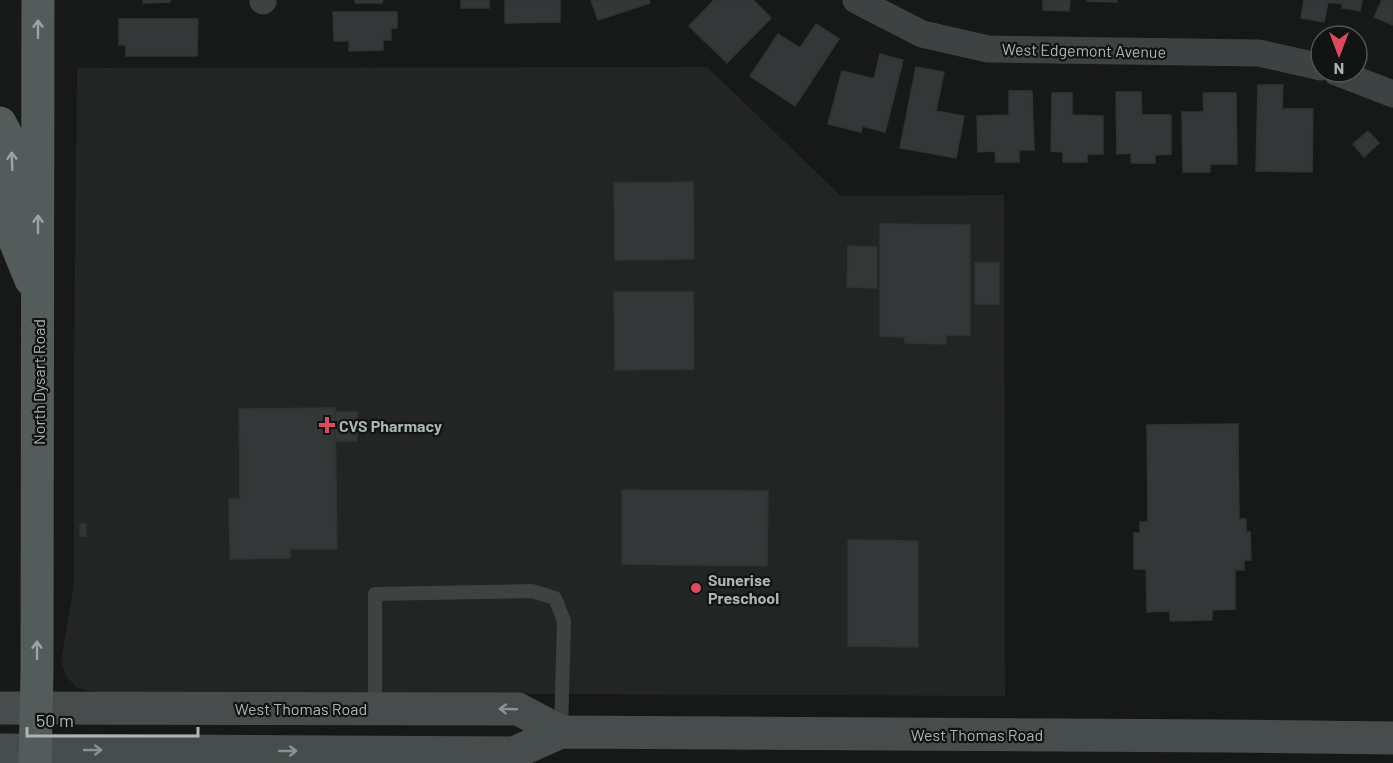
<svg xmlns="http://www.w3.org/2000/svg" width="1393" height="763" font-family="Barlow,sans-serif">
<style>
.built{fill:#232525}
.building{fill:#343737;stroke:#313334;stroke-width:1.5}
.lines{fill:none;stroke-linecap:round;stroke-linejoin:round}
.service{stroke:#3d4242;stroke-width:14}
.minor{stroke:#3d4242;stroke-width:27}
.secondary{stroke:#464d4c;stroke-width:33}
.primary{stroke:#545b5b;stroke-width:33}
.oneway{stroke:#99a5a4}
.oneway2{stroke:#879291}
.poi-dot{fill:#dc4b5c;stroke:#121313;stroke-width:2}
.labels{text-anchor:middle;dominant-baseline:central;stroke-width:4.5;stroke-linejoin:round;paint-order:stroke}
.street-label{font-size:16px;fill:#aab7b6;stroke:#121313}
.poi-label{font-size:16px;font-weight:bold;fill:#aab7b6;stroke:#121313;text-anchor:start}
</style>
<rect width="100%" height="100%" fill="#171818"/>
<!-- built -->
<path class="built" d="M707 67 841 196 1004 195 1005 696 96 692 77 688 67 677 61 662 74 585V363L77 68Z"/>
<!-- building -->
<g class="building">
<path d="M143 0H170V2L143 3Z"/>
<path d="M355 0H383L382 3H355Z"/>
<rect x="461" y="0" width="28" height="8"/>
<path d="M505 0H560V22L505 23Z"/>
<path d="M591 0H649L650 3 598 20Z"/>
<path d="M714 0H753L771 18 727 63 689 26Z"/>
<path d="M1043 0H1070L1069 11 1043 10Z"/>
<path d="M1087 0H1117V2L1087 1Z"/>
<path d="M1304 0H1362L1360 11 1342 8 1343 4 1328 2 1324 22 1301 18Z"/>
<path d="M1382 0H1393V25L1374 17Z"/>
<path d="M333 12H397V28H391V40H383V50L349 51V41H334Z"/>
<path d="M119 19H198L197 56H126V45H119Z"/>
<path d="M816 24 839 39 795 106 750 76 778 34 800 48Z"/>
<path d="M880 54 903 60 885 132 862 126 861 132 828 124 842 71 874 79Z"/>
<path d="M916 67 944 72 936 111 964 116 956 158 900 148Z"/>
<path d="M1258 85H1283L1282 109H1313L1312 172 1256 171Z"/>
<path d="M1009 91H1032L1034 150H1019V162H996L995 151 978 152 977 116 1009 115Z"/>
<path d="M1116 92H1141L1142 115H1171V154L1155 155V163H1131V153L1117 154Z"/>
<path d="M1052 93H1072V115L1103 116V154H1087V162H1063V152L1051 151Z"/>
<path d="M1203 93H1236L1237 164H1210V172H1183L1182 112H1204Z"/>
<path d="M1368 131 1379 143 1364 157 1353 144Z"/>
<path d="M693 182 694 259 615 260 614 183Z"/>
<path d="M880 224 970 225V335H946V344L905 343V337L880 336Z"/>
<path d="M848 246 877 247V288L847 287Z"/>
<rect x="975" y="263" width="24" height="41"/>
<path d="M614 292H693L694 369 615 370Z"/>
<path d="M335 408 337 549H290V558L230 559 229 499H240L239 409Z"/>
<path d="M335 412H357V441H336Z"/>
<path d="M1238 424 1239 519H1246V532H1250L1251 560H1244V570H1235V609L1212 610V620L1170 621V611L1147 612 1146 569H1134V533H1140V522H1148L1147 425Z"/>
<path d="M622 490 768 491 767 566 622 564Z"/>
<rect x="80" y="524" width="6" height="12"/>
<path d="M848 540 918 541V647L848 646Z"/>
</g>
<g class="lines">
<!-- service -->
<path class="service" d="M375 708V594L532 591 555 598 564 621 561 730"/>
<!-- minor -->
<g class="minor">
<path d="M856 0 922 34 988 49 1259 53 1321 67"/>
<path d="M263 1V0"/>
<path d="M1336 72 1393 94"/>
</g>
<!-- secondary -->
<g class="secondary">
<path d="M0 708 518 709 561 732"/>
<path d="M0 750 514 753 561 732 1227 736 1393 738"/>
</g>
<!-- primary -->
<g class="primary">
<path d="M0 123 9 140 13 153V236L31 280"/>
<path d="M35 763 37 672 38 0"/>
</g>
</g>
<!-- one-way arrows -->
<defs><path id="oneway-shaft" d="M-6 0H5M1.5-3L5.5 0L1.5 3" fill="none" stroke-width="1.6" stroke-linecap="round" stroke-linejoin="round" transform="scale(1.5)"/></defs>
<g class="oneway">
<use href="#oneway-shaft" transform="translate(38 29) rotate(-90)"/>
<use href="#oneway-shaft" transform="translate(12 161) rotate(-92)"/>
<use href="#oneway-shaft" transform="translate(38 224) rotate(-90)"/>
<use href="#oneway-shaft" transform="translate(37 650) rotate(-90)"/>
</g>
<g class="oneway2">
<use href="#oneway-shaft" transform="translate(508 709) rotate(-178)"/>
<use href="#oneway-shaft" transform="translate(93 750)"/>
<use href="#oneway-shaft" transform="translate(288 751)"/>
</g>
<!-- markers -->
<g class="poi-dot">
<path d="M324 416h6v6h6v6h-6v6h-6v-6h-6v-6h6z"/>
<circle cx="696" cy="588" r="6"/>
</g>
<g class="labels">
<!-- street labels -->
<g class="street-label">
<text transform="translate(1084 50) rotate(1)">West Edgemont Avenue</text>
<text transform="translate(38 382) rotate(-90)">North Dysart Road</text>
<text x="301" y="708">West Thomas Road</text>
<text x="977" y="734">West Thomas Road</text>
</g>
<!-- poi labels -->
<g class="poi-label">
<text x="339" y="425">CVS Pharmacy</text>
<text x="708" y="579">Sunerise<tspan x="708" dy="18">Preschool</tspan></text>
</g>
</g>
<!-- north arrow -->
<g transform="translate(1339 54) rotate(180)"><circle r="28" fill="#121313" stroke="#4f5554" stroke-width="1.5"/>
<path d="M0-4.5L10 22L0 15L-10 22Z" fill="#dc4b5c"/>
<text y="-9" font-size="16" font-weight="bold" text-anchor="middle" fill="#aab7b6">N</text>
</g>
<!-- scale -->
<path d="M27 727v9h171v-9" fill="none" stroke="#aab7b6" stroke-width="3"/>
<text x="36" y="727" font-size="18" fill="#aab7b6" stroke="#121313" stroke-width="4.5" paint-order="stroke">50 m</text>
</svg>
